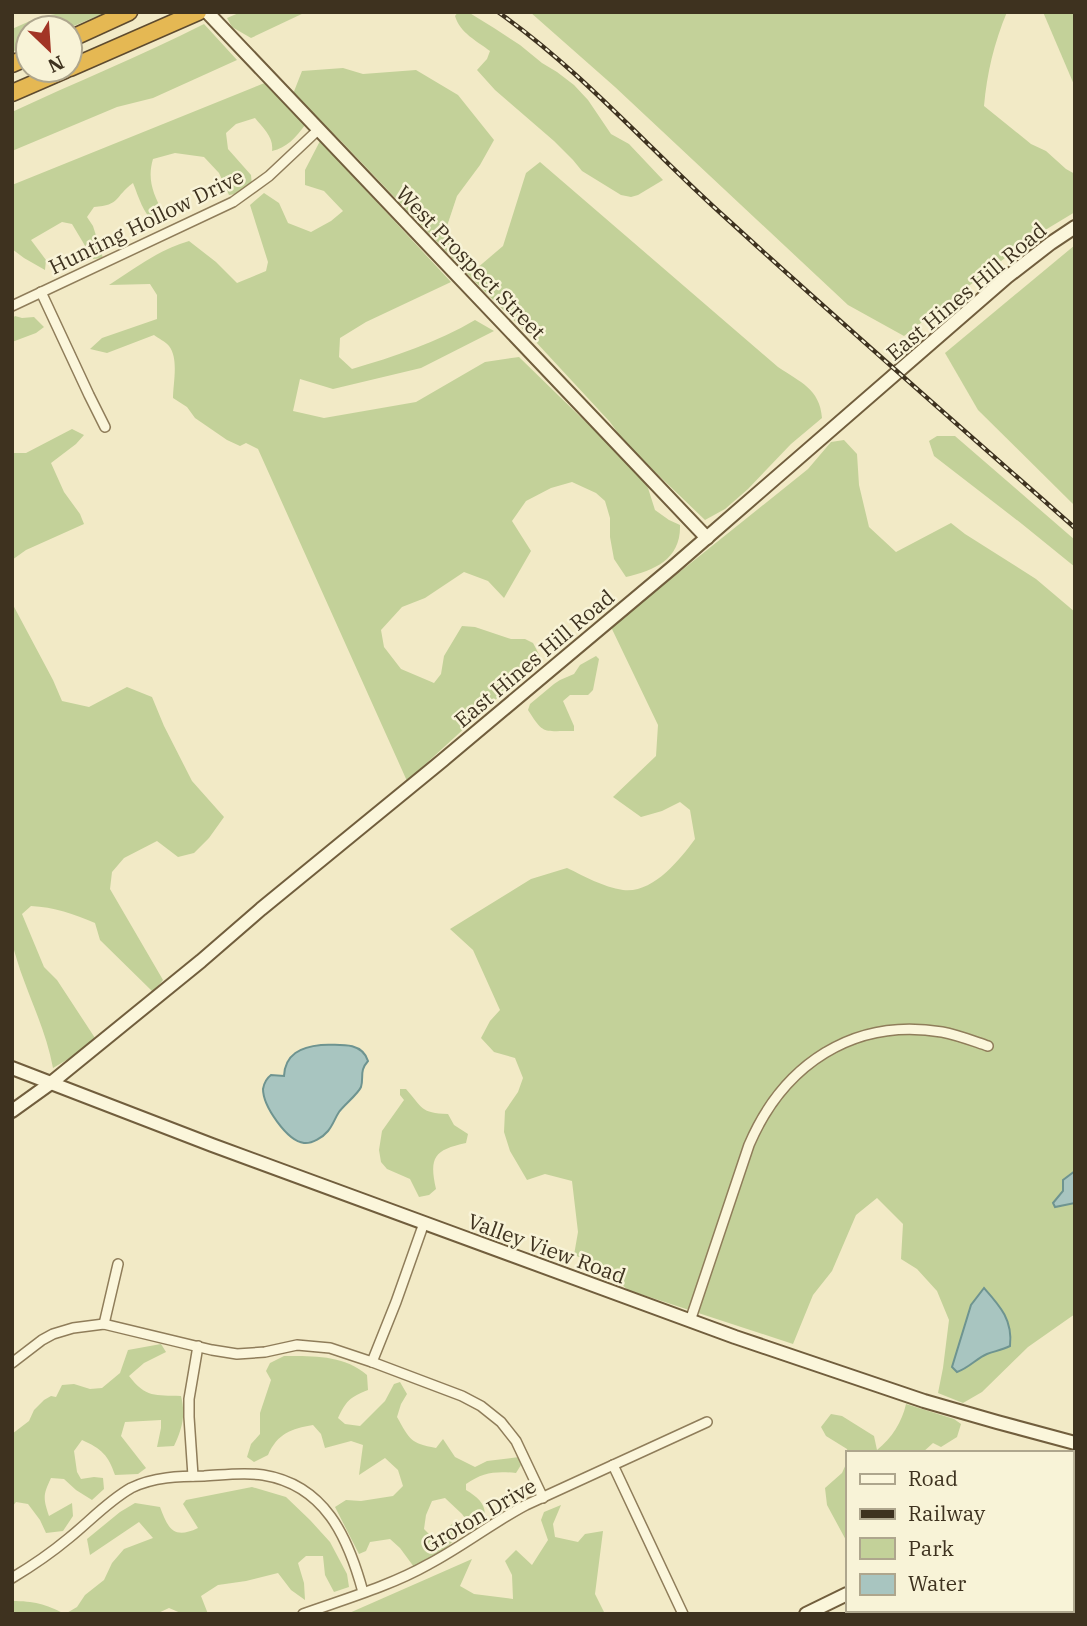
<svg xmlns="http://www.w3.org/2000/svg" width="1087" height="1626" font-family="'IBM Plex Serif',serif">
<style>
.green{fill:#c3d199}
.water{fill:#a8c5c0;stroke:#6e9490;stroke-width:2}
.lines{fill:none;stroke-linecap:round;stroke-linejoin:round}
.street-casing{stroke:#8f7d5a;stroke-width:12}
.secondary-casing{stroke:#715e3d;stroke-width:16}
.highway-casing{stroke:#5d4a2e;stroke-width:19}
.street{stroke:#fbf6db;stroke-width:9}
.secondary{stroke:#fbf6db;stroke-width:12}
.highway{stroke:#e5b853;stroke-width:16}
.rail-casing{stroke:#3e321f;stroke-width:4.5}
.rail{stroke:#f8f3d7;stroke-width:2;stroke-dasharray:5;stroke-linecap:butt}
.labels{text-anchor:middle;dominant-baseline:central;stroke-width:5;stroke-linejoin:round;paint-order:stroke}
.street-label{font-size:21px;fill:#3e321f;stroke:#f8f3d7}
</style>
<rect width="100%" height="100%" fill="#f2eac6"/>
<!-- green -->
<g class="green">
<path d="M67 12H107L69 28H28V45L12 52V29L39 17Z"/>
<path d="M241 12H306L251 38 232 27 227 18Z"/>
<path d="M458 12H468L494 28 520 45 542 63 557 72 574 85 588 100 611 134 629 144 663 180 638 195 631 197 621 195 582 171 573 160 554 141 495 90 477 70 487 59 490 51C477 41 460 33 455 16Z"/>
<path d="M530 12H1007C994 43 987 73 984 106L1031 144 1046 151 1066 169 1075 174V212L1027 241 904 336 848 305 615 87Z"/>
<path d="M1043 12H1075V87Z"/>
<path d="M204 24 237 60 153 98 117 107 12 151V112C76 82 141 56 204 24Z"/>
<path d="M343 68 363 74 416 70 458 95 494 140 480 165 457 196 447 226 457 253 476 269 503 246 526 173 540 162 778 367C800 382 820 389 822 418L791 444 748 489 725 509 705 520 625 443 610 422 535 341 484 291 341 141 293 94 302 71Z"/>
<path d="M267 82 305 125C296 137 287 148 272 151 274 137 263 128 255 118L236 124 226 133 228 149 251 175 252 185 242 193 229 195 219 173 204 157 175 153 153 159C147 179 153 194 163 212L155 223C143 213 139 198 133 183 114 197 121 205 94 207L87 217 93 226 103 258 93 259 72 224 62 222 31 240 46 260 45 270 24 258 12 249V185Z"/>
<path d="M320 141 451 282 366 322 340 338 339 357 352 369C393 357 438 342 475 320L494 331 421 368 333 389 300 379 293 411 324 418 416 402 485 362 519 357 640 475 648 488 655 510 669 520 680 525C681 559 655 570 626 577L614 559 610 537V518L605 501 596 493 572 482 551 488 526 501 512 521 531 551 504 598 488 581 464 572 425 598 402 607 381 630 384 647 401 669 434 683 441 674 444 656 462 626 475 627 511 639H525L533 643 541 658 407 781 258 449 246 443 240 446 227 440 195 418 187 407 173 398C173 383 179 359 169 346 166 342 158 338 154 335L107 353 90 349 102 338 157 319V295L150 284 109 285C135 268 160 249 189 241L216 262 237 283 266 271 268 262 250 205 264 193 279 203 288 223 311 232 331 221 343 211 324 191 305 185V170Z"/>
<path d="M1075 245V506L978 410 945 353Z"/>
<path d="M15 316 22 318 34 317 44 327 36 333 12 342V319Z"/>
<path d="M72 429 84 435 76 444 51 463 64 492 80 514 84 524 26 550 12 560V453H26Z"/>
<path d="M937 436H955L1075 540V567L1022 524 934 456 929 441Z"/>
<path d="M844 440 857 454 859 485 869 527 896 552 951 523 965 534 1036 579 1075 612V1314L1028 1347 982 1392 963 1403 938 1393 943 1368 949 1320 937 1291 917 1269 901 1259 903 1224 877 1198 856 1215 832 1271 813 1295 793 1344 628 1290 599 1265 574 1255 578 1232 572 1181 545 1174 527 1180 510 1151 504 1132 505 1111 518 1092 523 1078 515 1058 494 1052 481 1038 490 1021 500 1010 473 950 450 929 531 879 567 868C584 876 603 887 623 890 652 894 679 861 695 839L690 810 680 802 662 811 641 817 613 797 656 756 658 725 611 627 808 469 831 442Z"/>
<path d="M12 603 53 680 62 701 89 707 127 687 152 697 164 726 192 781 224 817 209 838 194 853 178 857 157 841 124 858 112 872 110 889 163 980 153 992 100 940 95 923C74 914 54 907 31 906L22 914 44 967 57 980 95 1038 70 1058 53 1068C45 1024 22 985 12 942Z"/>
<path d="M596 656 599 659 593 690 588 695H570L563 701 574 726V731C544 730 545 737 528 710L530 704 554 684 560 680 574 674 580 665Z"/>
<path d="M400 1089H406C423 1108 420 1113 448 1114L454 1125 468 1134 466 1143C434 1150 429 1157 436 1189L429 1195 419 1197 410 1179 387 1169 381 1162 379 1150 382 1131 404 1100 400 1095Z"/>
<path d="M161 1344 166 1352 144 1363 129 1376C146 1398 155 1395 181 1396 186 1415 182 1429 174 1446L157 1447 161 1428V1420L125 1422 121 1436 146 1468 138 1474 115 1475C108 1455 102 1449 82 1440L74 1451 77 1472 81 1479 94 1477 103 1478 104 1489 92 1500 76 1490 64 1479 51 1478C43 1495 43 1498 49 1516L72 1503 73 1516 63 1531 46 1533 40 1520 28 1504 16 1502 12 1507V1434L29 1421 34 1410 44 1400 51 1396 56 1397 62 1385 74 1384 90 1389 102 1388 120 1373 128 1350Z"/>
<path d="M284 1356C313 1356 344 1355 367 1375L368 1390C350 1397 346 1401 338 1418L345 1424 360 1426 385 1401 394 1384 400 1382 407 1394 401 1404 397 1417C410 1440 410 1443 436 1448L443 1439 455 1457 475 1467 487 1461 519 1457 521 1465 516 1473C496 1471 483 1472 466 1484V1490C483 1500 491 1511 479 1529H473L462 1514 445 1498 432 1501 426 1515 424 1529 433 1538 443 1532 452 1524 458 1536 446 1548 414 1567 400 1548 390 1539 370 1542 366 1551 359 1554 335 1507 346 1500 361 1501 393 1496 403 1486 398 1470 385 1458 359 1475 363 1445 351 1441 325 1448 321 1434 313 1425C291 1429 278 1433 268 1455L254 1462 247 1457 251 1444 260 1434V1413L271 1380 266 1371 270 1363Z"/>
<path d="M906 1404 954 1419 961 1424 957 1437 941 1447 933 1443 922 1453H848L847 1449 826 1436 821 1427 831 1414 842 1416 874 1436 877 1450C892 1438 902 1422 906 1404Z"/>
<path d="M847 1462V1542L827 1505 825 1488 842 1473Z"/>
<path d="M252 1487 286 1497 310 1520 330 1542 347 1574 349 1587 334 1592 325 1575 323 1556H306L298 1563 304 1583 305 1600 291 1590 278 1573 246 1581 218 1585 201 1596 208 1614H183L169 1608 156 1614H12V1601C34 1601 45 1604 65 1614L77 1607 85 1595 104 1580 112 1563 124 1549 153 1538 139 1522 90 1555 87 1539 120 1512 135 1503 160 1507C168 1528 173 1540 198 1528L183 1504 186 1500Z"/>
<path d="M561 1505 553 1524 555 1537 578 1542 585 1534 603 1531 595 1594 605 1614H347L472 1559 460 1586 474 1594 513 1599 512 1575 505 1561 516 1550 532 1565 548 1540 541 1520 544 1512Z"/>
<path d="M1071 1532 1075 1533V1611L1069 1614H1010V1610H1071Z"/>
</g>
<!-- water -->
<g class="water">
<path d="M321 1045C338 1045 362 1041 368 1061 359 1071 364 1077 361 1087 358 1094 344 1105 339 1112 335 1118 333 1125 328 1131 323 1137 312 1144 304 1143 287 1141 263 1106 263 1089 264 1083 267 1078 271 1075L284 1076C285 1054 301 1047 321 1045Z"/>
<path d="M1075 1171V1203L1055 1207 1053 1203 1063 1191V1180Z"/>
<path d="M984 1288C1000 1306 1013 1320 1010 1346 1002 1350 995 1351 987 1354 977 1358 969 1368 957 1372L952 1367 971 1305Z"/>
</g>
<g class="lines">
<defs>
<g id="street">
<path d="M41 292 89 395 105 427"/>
<path d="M12 306 233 202 269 176 319 129"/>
<path d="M690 1321 749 1145C783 1065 853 1017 942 1032 958 1035 973 1041 988 1046"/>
<path d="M104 1324 118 1264"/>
<path d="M372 1362 396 1302 424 1223"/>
<path d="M12 1363 42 1340 53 1334 73 1328 104 1324 212 1350 237 1354 265 1352 297 1345 330 1348 372 1362 462 1396 481 1406 501 1422 516 1441 543 1498"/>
<path d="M613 1465 683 1614"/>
<path d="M193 1476 189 1417V1399L198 1346"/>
<path d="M12 1578C32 1566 51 1553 69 1538 89 1522 108 1501 131 1488 153 1477 180 1476 204 1476 223 1475 243 1472 263 1475 325 1485 348 1537 363 1592"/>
<path d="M303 1614C345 1599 390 1586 429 1564 463 1546 492 1523 526 1505L707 1422"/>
</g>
<g id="secondary">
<path d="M207 12 707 538"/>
<path d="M12 1068 212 1145 735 1337 924 1401 997 1422 1075 1443"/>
<path d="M12 1111 51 1083 201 961 261 909 443 760 673 567 1007 277 1051 243 1075 227"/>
<path d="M1071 1489 1075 1487"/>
<path d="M806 1614 847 1594"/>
</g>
<g id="highway">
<path d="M70 39 129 12"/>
<path d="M12 64 28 57"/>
<path d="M70 68 198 12"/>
<path d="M12 93 65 70"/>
</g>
</defs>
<!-- street casing -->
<use href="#street" class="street-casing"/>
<!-- secondary casing -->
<use href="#secondary" class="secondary-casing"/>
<!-- highway casing -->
<use href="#highway" class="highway-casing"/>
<!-- street -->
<use href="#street" class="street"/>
<!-- secondary -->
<use href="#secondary" class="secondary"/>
<!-- highway -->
<use href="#highway" class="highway"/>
<defs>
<path id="rail" d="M498 12C582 71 650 150 726 218 841 323 958 425 1075 528"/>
</defs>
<!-- rail casing -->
<use href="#rail" class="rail-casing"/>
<!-- rail -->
<use href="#rail" class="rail"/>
</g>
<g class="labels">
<!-- street labels -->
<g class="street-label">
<text transform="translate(146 221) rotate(-26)">Hunting Hollow Drive</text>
<text transform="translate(471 262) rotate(46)">West Prospect Street</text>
<text transform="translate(966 291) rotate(-40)">East Hines Hill Road</text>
<text transform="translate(534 658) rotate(-40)">East Hines Hill Road</text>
<text transform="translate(547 1248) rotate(20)">Valley View Road</text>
<text transform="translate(479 1515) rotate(-30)">Groton Drive</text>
</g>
</g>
<!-- border -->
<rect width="1087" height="1626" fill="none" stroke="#3e321f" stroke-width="28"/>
<!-- legend -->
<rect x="846" y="1451" width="228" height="161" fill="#f8f3d7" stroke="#aea68d" stroke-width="2"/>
<rect x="860" y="1474" width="35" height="10" fill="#fbf6db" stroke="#aea68d" stroke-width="2"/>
<text x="908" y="1486" font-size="21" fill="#3e321f">Road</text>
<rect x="860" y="1509" width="35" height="10" fill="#3e321f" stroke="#aea68d" stroke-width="2"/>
<text x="908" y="1521" font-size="21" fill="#3e321f">Railway</text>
<rect x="860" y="1538" width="35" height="21" fill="#c3d199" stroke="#aea68d" stroke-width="2"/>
<text x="908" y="1556" font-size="21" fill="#3e321f">Park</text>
<rect x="860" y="1574" width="35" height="21" fill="#a8c5c0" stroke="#aea68d" stroke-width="2"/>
<text x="908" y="1591" font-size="21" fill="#3e321f">Water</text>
<!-- north arrow -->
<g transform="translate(49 49) rotate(155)"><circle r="33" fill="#f8f3d7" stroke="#aea68d" stroke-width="2"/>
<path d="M0-5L12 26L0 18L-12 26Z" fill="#a23525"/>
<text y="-10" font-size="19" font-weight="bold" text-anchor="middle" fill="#3e321f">N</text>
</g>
</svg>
